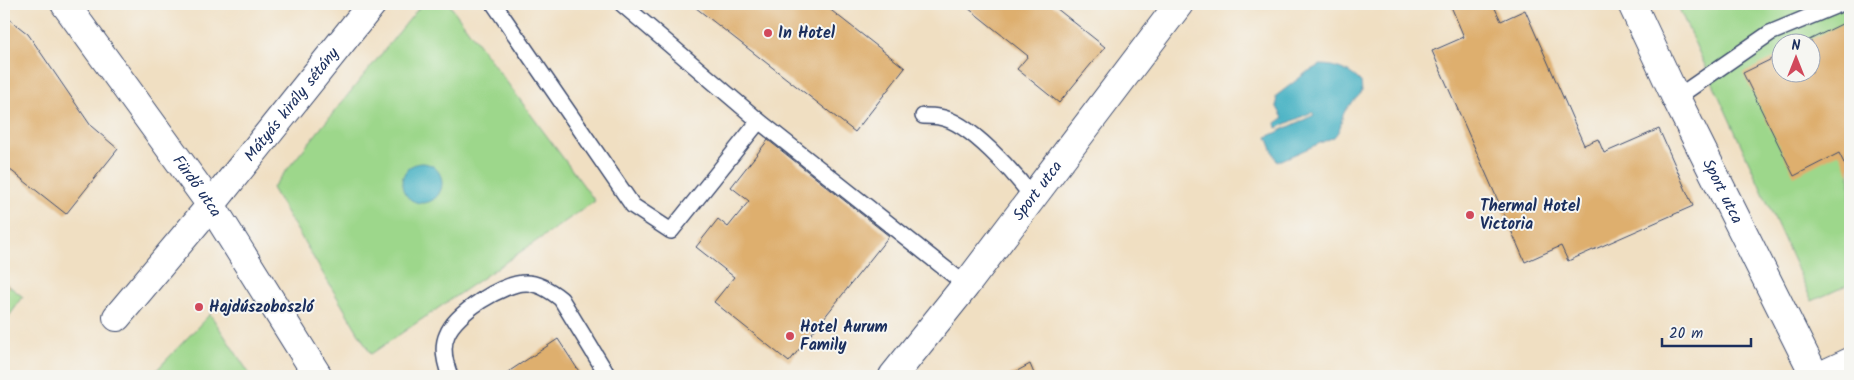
<svg xmlns="http://www.w3.org/2000/svg" width="1854" height="380" font-family="Kalam,sans-serif">
<style>
.green{fill:#9dd78b;stroke:#5c8374;fill-rule:evenodd}
.water{fill:#45b1c3;stroke:#307090}
.building{fill:#deaf6e}
.lines{fill:none;stroke-linecap:round;stroke-linejoin:round}
.service-casing{stroke:#3b496d;stroke-width:18}
.minor-casing{stroke:#3b496d;stroke-width:30}
.tertiary-casing{stroke:#3b496d;stroke-width:30}
.service{stroke:#fff;stroke-width:15}
.minor{stroke:#fff;stroke-width:28}
.tertiary{stroke:#fff;stroke-width:28}
.poi-dot{fill:#d1495b;stroke:#f6f6f2;stroke-width:2}
.labels{text-anchor:middle;dominant-baseline:central;stroke-width:4;stroke-linejoin:round;paint-order:stroke}
.poi-label{font-size:16px;font-weight:bold;fill:#1b2f5e;stroke:#f6f6f2;text-anchor:start}
.street-label{font-size:16px;fill:#1b2f5e;stroke:#f6f6f2}
</style>
<rect width="100%" height="100%" fill="#f6f6f2"/>
<filter id="ink" filterUnits="userSpaceOnUse"><feTurbulence type="fractalNoise" baseFrequency=".02" numOctaves="2"/><feDisplacementMap in="SourceGraphic" scale="10" xChannelSelector="R" yChannelSelector="G"/><feConvolveMatrix kernelMatrix="1 2 1 2 8 2 1 2 1" color-interpolation-filters="sRGB"/></filter>
<filter id="wash" filterUnits="userSpaceOnUse"><feTurbulence type="fractalNoise" baseFrequency=".0096" numOctaves="4" result="noise"/><feDisplacementMap in="SourceGraphic" scale="20" xChannelSelector="R" yChannelSelector="G"/><feGaussianBlur stdDeviation="1.12" result="paint"/><feColorMatrix in="noise" values="0 0 0 0 0 0 0 0 0 0 0 0 0 0 0 0 0 1.4 0 .05"/><feComposite in="paint" operator="in"/></filter>
<g filter="url(#wash)">
<rect width="100%" height="100%" fill="#f0dfc2"/>
<!-- green -->
<g class="green">
<path d="M422 4H449L595 201 371 354 272 188Z"/>
<path d="M1677 4H1850V284L1812 301ZM1782 42H1812V72H1782Z"/>
<path d="M4 282 23 297 4 323Z"/>
<path d="M210 314 251 376H151Z"/>
</g>
<!-- water -->
<g class="water">
<path d="M1320 65C1335 65 1351 71 1361 82L1362 92C1357 98 1350 104 1345 111 1339 121 1344 126 1334 137L1277 162 1267 137 1314 115 1312 112 1277 128 1276 123 1283 118 1277 107 1276 96 1307 72Z"/>
<circle cx="422" cy="183" r="20"/>
</g>
<g id="blocks">
<!-- building -->
<g class="building">
<path d="M691 4H823L905 68 855 132Z"/>
<path d="M963 4H1051L1105 47 1059 103 1017 69 1028 56Z"/>
<path d="M1450 4H1493L1501 21 1525 10 1584 145 1598 139 1604 153 1659 129 1693 206 1568 261 1561 246 1525 262 1432 51 1464 37Z"/>
<path d="M4 15 28 34 91 126 118 149 66 214 4 165Z"/>
<path d="M1850 20V175L1839 153 1794 176 1743 73 1782 54V72H1812V42H1805Z"/>
<path d="M768 140 889 236 789 362 714 302 734 277 696 247 718 219 728 227 749 201 731 187Z"/>
<path d="M4 282 9 286 4 292Z"/>
<path d="M558 339 582 376H502Z"/>
<path d="M1030 364 1035 376H1008Z"/>
</g>
</g>
</g>
<g filter="url(#ink)">
<use href="#blocks" fill-opacity="0" stroke="#3b496d" stroke-width="1"/>
<g class="lines">
<defs>
<g id="service">
<path d="M494 4 633 206 671 231 759 121 966 285"/>
<path d="M622 4 759 121"/>
<path d="M1676 98 1770 33 1840 4"/>
<path d="M923 116C928 116 934 116 939 117 969 121 1015 174 1033 198"/>
<path d="M450 376C445 363 441 348 447 335 455 313 503 283 526 283 539 283 551 291 561 299L608 376"/>
</g>
<g id="minor">
<path id="s1" d="M65 4 211 205 318 376"/>
<path id="s2" d="M1632 4 1676 98 1815 376"/>
<path id="s3" d="M117 317 211 205 372 4"/>
<path id="s4" d="M893 376 966 285 1179 4"/>
</g>
<path id="tertiary" d="M1820 376 1850 362"/>
</defs>
<!-- service casing -->
<use href="#service" class="service-casing"/>
<!-- minor casing -->
<use href="#minor" class="minor-casing"/>
<!-- tertiary casing -->
<use href="#tertiary" class="tertiary-casing"/>
<!-- service -->
<use href="#service" class="service"/>
<!-- minor -->
<use href="#minor" class="minor"/>
<!-- tertiary -->
<use href="#tertiary" class="tertiary"/>
</g>
</g>
<!-- markers -->
<g class="poi-dot">
<circle cx="768" cy="33" r="5"/>
<circle cx="1470" cy="215" r="5"/>
<circle cx="199" cy="307" r="5"/>
<circle cx="790" cy="336" r="5"/>
</g>
<g class="labels">
<!-- poi labels -->
<g class="poi-label">
<text x="778" y="33">In Hotel</text>
<text x="1480" y="206">Thermal Hotel<tspan x="1480" dy="18">Victoria</tspan></text>
<text x="209" y="307">Hajdúszoboszló</text>
<text x="800" y="327">Hotel Aurum<tspan x="800" dy="18">Family</tspan></text>
</g>
<!-- street labels -->
<g class="street-label">
<text stroke="none"><textPath href="#s3" startOffset="275">Mátyás király sétány</textPath></text>
<text stroke="none"><textPath href="#s1" startOffset="225">Fürdő utca</textPath></text>
<text stroke="none"><textPath href="#s2" startOffset="208">Sport utca</textPath></text>
<text stroke="none"><textPath href="#s4" startOffset="235">Sport utca</textPath></text>
</g>
</g>
<!-- margin -->
<rect width="1854" height="380" fill="none" stroke="#f6f6f2" stroke-width="20"/>
<!-- north arrow -->
<g transform="translate(1796 58)"><circle r="24" fill="#f6f6f2" stroke="#9ea6b7"/>
<path d="M0-4L9 19L0 12L-9 19Z" fill="#d1495b"/>
<text y="-8" font-size="14" font-weight="bold" text-anchor="middle" fill="#1b2f5e">N</text>
</g>
<!-- scale -->
<path d="M1662 338v8h89v-8" fill="none" stroke="#1b2f5e" stroke-width="2.5"/>
<text x="1669" y="338" font-size="15" fill="#1b2f5e" stroke="#f6f6f2" stroke-width="4" paint-order="stroke">20 m</text>
</svg>
